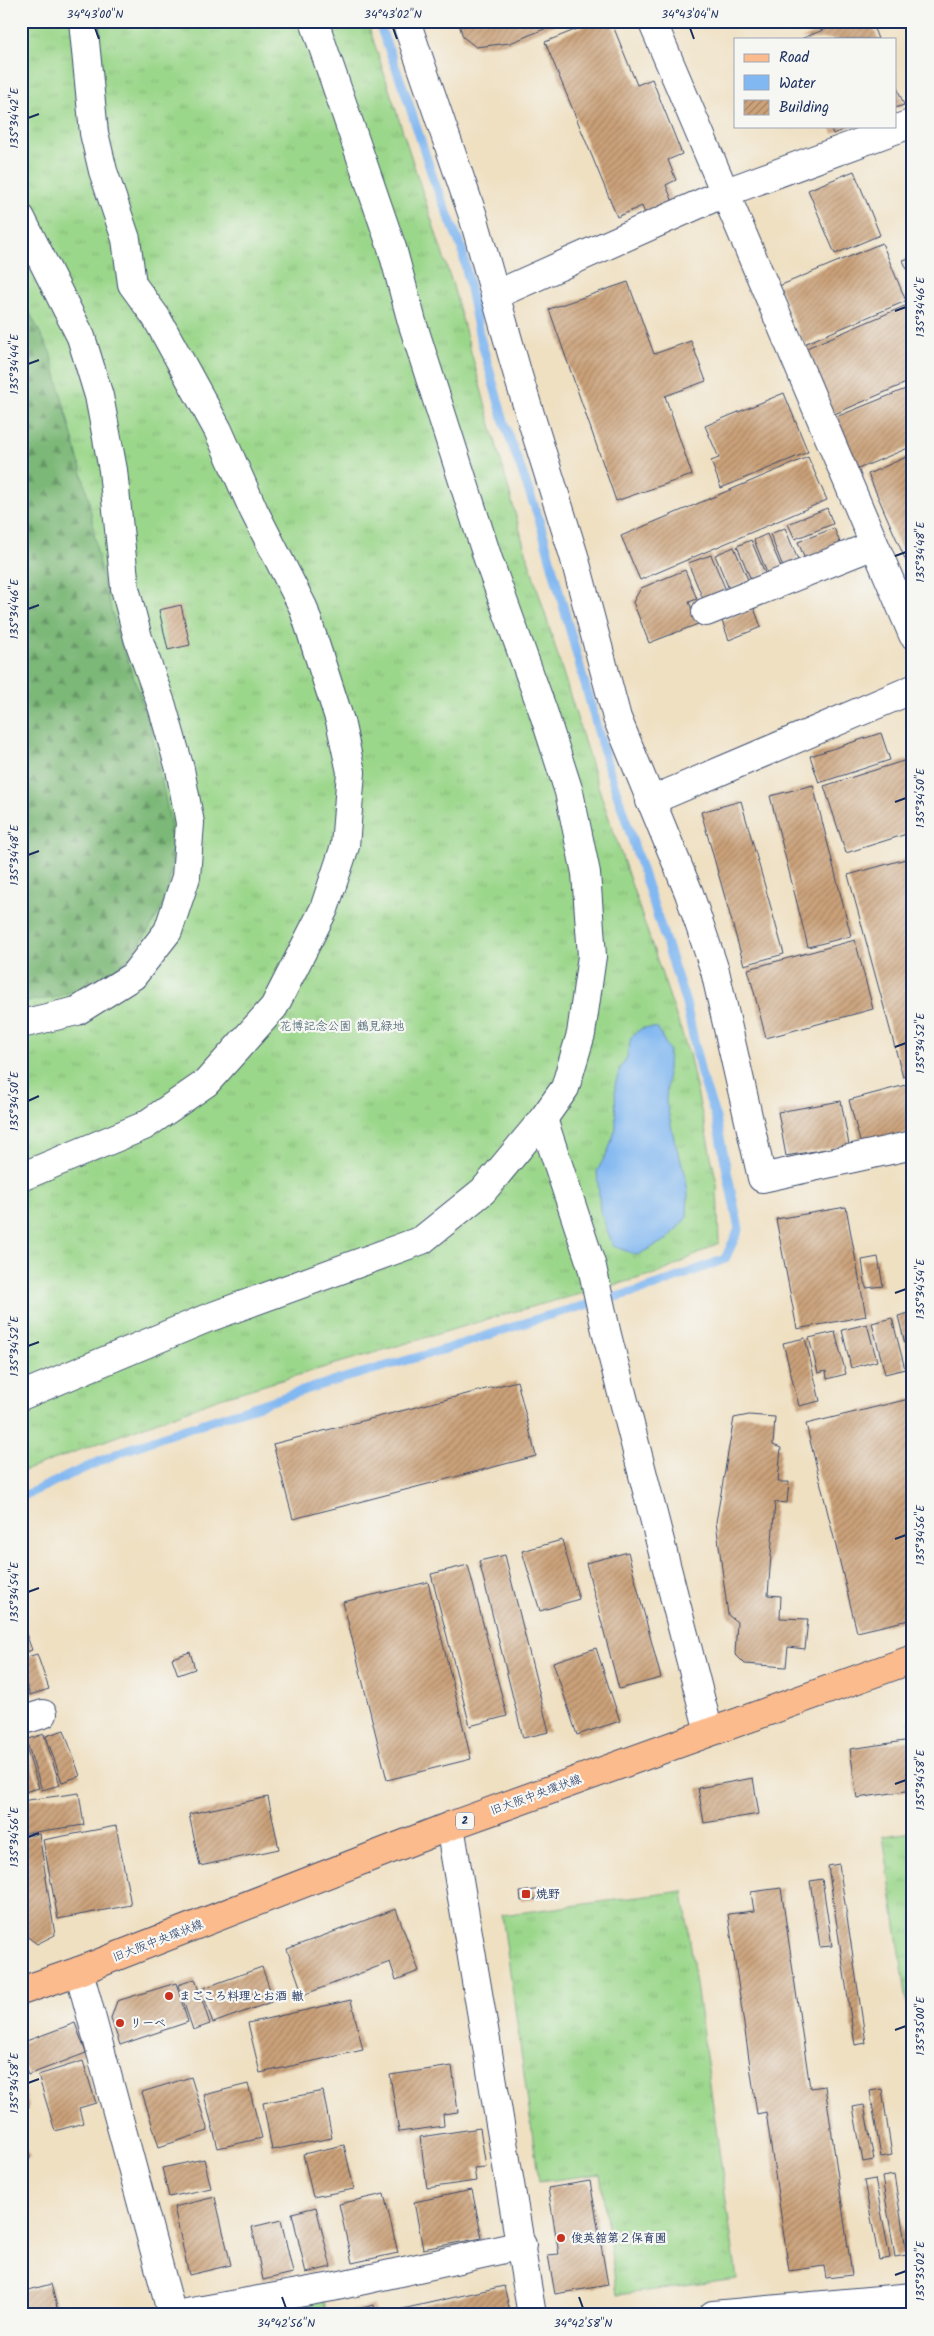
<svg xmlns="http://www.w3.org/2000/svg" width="934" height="2336" font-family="Kalam,'Klee One',sans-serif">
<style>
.grass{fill:url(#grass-tufts);stroke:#5b8374}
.forest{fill:url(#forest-firs);stroke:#4c746a}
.water{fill:#82b8f1;stroke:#4e74a8}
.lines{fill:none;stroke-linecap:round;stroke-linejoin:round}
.stream{stroke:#82b8f1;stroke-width:9}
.building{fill:url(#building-hatch)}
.minor-casing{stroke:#3b4a6d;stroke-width:30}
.major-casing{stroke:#3b4a6d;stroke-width:30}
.minor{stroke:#fff;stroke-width:28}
.major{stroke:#fbbb8d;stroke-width:28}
.ticks{fill:none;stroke:#1b2f5e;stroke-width:2}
.poi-dot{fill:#c8321e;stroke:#f6f6f2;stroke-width:2}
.labels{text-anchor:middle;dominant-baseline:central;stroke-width:4.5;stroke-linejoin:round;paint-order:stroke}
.shield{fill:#f6f6f2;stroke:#5d6b8a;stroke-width:1}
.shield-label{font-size:11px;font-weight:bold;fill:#1b2f5e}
.park-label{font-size:12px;fill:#3b5969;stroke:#f6f6f2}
.street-label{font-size:12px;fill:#1b2f5e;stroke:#f6f6f2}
.poi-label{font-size:12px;font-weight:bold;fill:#1b2f5e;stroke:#f6f6f2;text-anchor:start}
.neatline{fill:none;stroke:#1b2f5e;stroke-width:2}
.ticks-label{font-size:12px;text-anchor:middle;fill:#1b2f5e}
</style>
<defs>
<pattern id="grass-tufts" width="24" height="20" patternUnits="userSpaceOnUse" patternTransform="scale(1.25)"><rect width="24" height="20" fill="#9bd78b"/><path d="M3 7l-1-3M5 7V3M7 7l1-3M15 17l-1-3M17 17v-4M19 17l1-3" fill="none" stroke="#85b97a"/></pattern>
<pattern id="forest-firs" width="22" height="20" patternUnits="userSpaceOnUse" patternTransform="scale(1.25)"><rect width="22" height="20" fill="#7cb877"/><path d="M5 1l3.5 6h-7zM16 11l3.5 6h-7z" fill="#659665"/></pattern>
<pattern id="building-hatch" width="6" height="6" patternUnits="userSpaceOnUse" patternTransform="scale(1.25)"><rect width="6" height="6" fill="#cba179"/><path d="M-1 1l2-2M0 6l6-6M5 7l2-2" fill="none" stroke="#a48466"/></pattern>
</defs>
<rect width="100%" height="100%" fill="#f6f6f2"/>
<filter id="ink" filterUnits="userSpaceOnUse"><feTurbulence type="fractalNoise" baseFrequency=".02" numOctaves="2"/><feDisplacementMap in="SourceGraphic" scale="10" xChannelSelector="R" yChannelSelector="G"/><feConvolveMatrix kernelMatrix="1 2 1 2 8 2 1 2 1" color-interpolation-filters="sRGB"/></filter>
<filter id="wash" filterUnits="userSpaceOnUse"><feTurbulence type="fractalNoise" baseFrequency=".0096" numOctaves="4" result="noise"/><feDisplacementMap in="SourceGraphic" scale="20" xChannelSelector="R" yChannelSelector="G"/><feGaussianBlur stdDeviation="1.12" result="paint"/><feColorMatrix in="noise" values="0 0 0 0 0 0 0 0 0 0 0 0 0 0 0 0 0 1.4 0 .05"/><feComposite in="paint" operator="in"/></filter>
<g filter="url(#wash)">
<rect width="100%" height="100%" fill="#efe0c2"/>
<!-- grass -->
<g class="grass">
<path d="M21 21H367L453 286 523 542 596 780 689 1054 717 1184 719 1243 662 1272 509 1313 217 1399 21 1472Z"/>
<path d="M913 1832V2021L910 2022 883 1836Z"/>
<path d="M683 1891 737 2279 617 2295 600 2174 539 2182 502 1915Z"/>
<path d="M323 2297 327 2315H237Z"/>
</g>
<!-- forest -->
<path class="forest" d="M21 296 50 352 89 500 99 564 115 624 150 725 171 826 172 864 167 898 148 932 124 963 94 983 54 998 21 1002Z"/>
<!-- water -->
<path class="water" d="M642 1028H657L669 1050 666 1102 675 1143 685 1173 688 1193 687 1217 668 1239 637 1255 613 1246 600 1210 597 1171 608 1151 616 1128 615 1085 620 1069 627 1057 631 1037Z"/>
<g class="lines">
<!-- stream -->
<path class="stream" d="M21 1497 118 1453 173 1433 327 1383 446 1349 543 1317 652 1287 725 1259 739 1229 716 1118 701 1074 686 1003 606 760 539 519 505 425 479 333 462 249 434 181 406 95 378 21"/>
</g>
<g id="blocks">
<!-- building -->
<g class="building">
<path d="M458 21H564L510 43 476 47 463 37Z"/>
<path d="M597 21H611L637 85 652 79 682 154 668 160 676 180 666 185 673 202 645 214 642 206 617 217 545 42Z"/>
<path d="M845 21H871L878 39H801Z"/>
<path d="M895 82 904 105 895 108Z"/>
<path d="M830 126H851L833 134Z"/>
<path d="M854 171 880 235 835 254 808 190Z"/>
<path d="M882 243 906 301 804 344 779 286Z"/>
<path d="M913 257V284L903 260Z"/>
<path d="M628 282 654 354 691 341 706 381 665 396 692 475 616 501 549 309Z"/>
<path d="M907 305 913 317V380L830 416 802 350Z"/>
<path d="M913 386V446L853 471 831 419Z"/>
<path d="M784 393 808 452 721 488 711 461 719 458 705 426Z"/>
<path d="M913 454V577L868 474Z"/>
<path d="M808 457 827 500 640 580 621 536Z"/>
<path d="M827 508 833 524 795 539 788 524Z"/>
<path d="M785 528 798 560 783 567 770 534Z"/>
<path d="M834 528 843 550 807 564 798 542Z"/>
<path d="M767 534 781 567 767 573 754 540Z"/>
<path d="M751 540 765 573 751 580 737 546Z"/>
<path d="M734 547 748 580 729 589 715 555Z"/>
<path d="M711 555 726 590 703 599 688 563Z"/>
<path d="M685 570 697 599 689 602 698 624 649 643 633 602 641 588Z"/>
<path d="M181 605 190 645 168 650 159 610Z"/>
<path d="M754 608 761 627 729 640 722 621Z"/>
<path d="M881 733 890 760 819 783 810 756Z"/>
<path d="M913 758V832L846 853 824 786Z"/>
<path d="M813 785 851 936 808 947 770 796Z"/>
<path d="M741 801 784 954 744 965 701 812Z"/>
<path d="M913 857V1074L903 1077 848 875Z"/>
<path d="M855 940 873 1009 766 1038 748 969Z"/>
<path d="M913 1083V1131L861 1145 849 1100Z"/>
<path d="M841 1101 849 1145 786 1156 778 1112Z"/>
<path d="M846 1207 866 1316 797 1329 776 1219Z"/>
<path d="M878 1257 883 1286 866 1288 862 1260Z"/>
<path d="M913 1312V1346L906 1348 898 1316Z"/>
<path d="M892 1318 905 1369 885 1374 872 1323Z"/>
<path d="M867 1324 877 1361 851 1368 842 1330Z"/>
<path d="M835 1332 846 1374 827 1379 826 1371 818 1373 809 1338Z"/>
<path d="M805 1338 820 1401 799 1406 783 1343Z"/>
<path d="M517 1381 536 1456 293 1519 273 1444Z"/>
<path d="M913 1398V1423H910L913 1434V1619L857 1632 806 1424Z"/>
<path d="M749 1415 775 1417 773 1445 781 1448 778 1482H789L787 1503 775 1502 768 1595 781 1596 780 1618 808 1619 805 1649 788 1647 786 1667 745 1664 735 1654 737 1622 728 1615 716 1522 734 1418Z"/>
<path d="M562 1540 579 1599 540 1611 522 1551Z"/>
<path d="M628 1552 661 1678 619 1689 586 1563Z"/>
<path d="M505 1555 549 1732 523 1738 479 1561Z"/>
<path d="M468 1565 507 1716 470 1726 431 1574Z"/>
<path d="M428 1582 471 1759 387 1780 343 1602Z"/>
<path d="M25 1631 32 1650 21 1654V1632Z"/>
<path d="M596 1648 620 1721 577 1735 553 1662Z"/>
<path d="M190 1652 195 1669 178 1675 172 1658Z"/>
<path d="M37 1654 49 1689 30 1695 21 1670V1659Z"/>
<path d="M21 1680 27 1696 21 1698Z"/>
<path d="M913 1719V1790L857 1798 850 1749 911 1740 908 1720Z"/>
<path d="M64 1730 80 1776 62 1782 46 1736Z"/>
<path d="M44 1734 60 1785 42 1790 26 1740Z"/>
<path d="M24 1741 39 1788 21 1793V1742Z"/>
<path d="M753 1778 759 1814 704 1823 698 1788Z"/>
<path d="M79 1793 84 1825 21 1834V1801Z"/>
<path d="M268 1797 279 1849 200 1866 189 1814Z"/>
<path d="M116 1826 131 1905 58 1919 43 1840Z"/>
<path d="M39 1834 55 1935 37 1944 25 1935 21 1914V1837Z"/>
<path d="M839 1864 866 2043 855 2045 828 1866Z"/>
<path d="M822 1879 832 1946 820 1947 810 1881Z"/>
<path d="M781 1888 810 2088 825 2086 852 2275 826 2278 824 2266 789 2271 766 2112 757 2114 728 1914 754 1911 751 1892Z"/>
<path d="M542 1889 543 1898 521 1901 520 1892Z"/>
<path d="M396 1909 419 1971 396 1980 390 1962 303 1995 287 1949Z"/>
<path d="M262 1967 274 2001 213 2023 201 1989Z"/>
<path d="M195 1979 210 2024 193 2030 178 1985Z"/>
<path d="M176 1983 188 2022 120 2045 111 2018 117 2001Z"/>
<path d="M351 2000 363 2050 260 2073 248 2023Z"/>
<path d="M75 2023 86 2053 28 2075 21 2057V2043Z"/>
<path d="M83 2061 96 2103 79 2108 83 2123 55 2131 38 2075Z"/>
<path d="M452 2066 458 2112 443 2114 444 2126 399 2132 390 2075Z"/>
<path d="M191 2077 208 2131 159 2147 142 2092Z"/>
<path d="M22 2083 29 2107 21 2109V2084Z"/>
<path d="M248 2084 262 2138 218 2148 204 2095Z"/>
<path d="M882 2089 892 2155 881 2157 870 2091Z"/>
<path d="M323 2091 332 2138 272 2150 263 2103Z"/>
<path d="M864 2105 874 2160 863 2162 853 2107Z"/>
<path d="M480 2128 486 2167 474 2168 476 2181 427 2188 420 2137Z"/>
<path d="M21 2134 30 2158 21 2161Z"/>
<path d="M344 2145 354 2189 313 2197 303 2154Z"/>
<path d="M204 2159 211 2188 169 2197 162 2168Z"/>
<path d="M894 2175 907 2255 895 2257 882 2177Z"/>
<path d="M875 2179 890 2258 879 2260 864 2181Z"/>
<path d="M590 2181 608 2285 555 2294 548 2255 559 2254 548 2188Z"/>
<path d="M472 2190 482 2238 423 2249 414 2202Z"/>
<path d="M384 2194 398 2253 352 2263 339 2204Z"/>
<path d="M215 2197 231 2265 189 2275 174 2207Z"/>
<path d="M316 2207 331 2267 306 2273 292 2213Z"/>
<path d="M281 2220 293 2273 263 2280 252 2227Z"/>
<path d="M51 2284 59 2315H21V2292Z"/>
<path d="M504 2286 511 2315H385V2313Z"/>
<path d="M374 2305 376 2315H339V2314Z"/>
</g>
</g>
</g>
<g filter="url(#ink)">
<use href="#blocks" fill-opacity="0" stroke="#3b4a6d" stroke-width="1"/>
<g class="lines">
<defs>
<g id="minor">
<path d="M406 21 473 216 519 379 574 556 617 718 689 893 715 971 762 1178 913 1145"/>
<path d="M652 21 913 635"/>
<path d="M21 218 81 337 99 396 113 470 125 588 138 638 162 706 180 769 190 823 186 877 168 931 133 976 77 1011 21 1024"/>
<path d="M495 295 724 193 913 123"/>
<path d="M706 612 874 545"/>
<path d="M650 801 913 689"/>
<path d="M543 1119 592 1267 607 1335 709 1732"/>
<path d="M21 1177 144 1126 206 1083 274 1007 324 909 345 846 351 772 340 721 303 607 254 511 218 430 156 317 132 284 126 239 103 171 94 133 83 21"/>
<path d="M21 1396 205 1319 422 1240 483 1191 543 1119 565 1088 581 1034 592 956 586 873 569 792 543 711 488 559 412 322 392 248 314 21"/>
<path d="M21 1721 43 1714"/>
<path d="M450 1826 532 2315"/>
<path d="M79 1971 172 2315"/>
<path d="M175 2315 332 2287 522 2245"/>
<path d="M713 2315 913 2297"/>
</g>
<path id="major" d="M21 1991 79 1971 450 1826 913 1659"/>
</defs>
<!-- minor casing -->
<use href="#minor" class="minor-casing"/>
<!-- major casing -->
<use href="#major" class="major-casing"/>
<!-- minor -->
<use href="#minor" class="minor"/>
<!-- major -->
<use href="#major" class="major"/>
</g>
</g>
<!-- ticks -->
<path class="ticks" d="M95 28 99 39M393 28 397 39M690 28 694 39M28 118 39 114M895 311 906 307M28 364 39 360M895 556 906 552M28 609 39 605M895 802 906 798M28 855 39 851M895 1047 906 1043M28 1101 39 1096M895 1293 906 1289M28 1346 39 1342M895 1539 906 1535M28 1592 39 1588M895 1784 906 1780M28 1837 39 1833M895 2030 906 2026M28 2083 39 2079M895 2275 906 2271M282 2297 286 2308M579 2297 583 2308"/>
<!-- markers -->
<g class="poi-dot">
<rect x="521" y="1889" width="10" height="10" rx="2.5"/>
<circle cx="169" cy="1996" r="5"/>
<circle cx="120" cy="2023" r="5"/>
<circle cx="561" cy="2238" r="5"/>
</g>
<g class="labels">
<!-- shield labels -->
<rect class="shield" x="456" y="1812.5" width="18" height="17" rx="4"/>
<g class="shield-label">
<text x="465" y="1821">2</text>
</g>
<!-- park labels -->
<g class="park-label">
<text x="342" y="1026">花博記念公園 鶴見緑地</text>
</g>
<!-- street labels -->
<g class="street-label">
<text transform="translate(536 1795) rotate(-20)">旧大阪中央環状線</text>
<text transform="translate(158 1941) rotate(-21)">旧大阪中央環状線</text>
</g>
<!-- poi labels -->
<g class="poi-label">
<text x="536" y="1894">焼野</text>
<text x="179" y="1996">まごころ料理とお酒 轍</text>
<text x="130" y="2023">リーベ</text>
<text x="571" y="2238">俊英舘第２保育園</text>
</g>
</g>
<!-- margin -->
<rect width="934" height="2336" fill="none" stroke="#f6f6f2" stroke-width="55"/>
<!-- legend -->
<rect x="734" y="38" width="162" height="90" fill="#f6f6f2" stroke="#9ea6b7"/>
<rect x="744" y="54" width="25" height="8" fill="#fbbb8d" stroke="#9ea6b7"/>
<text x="779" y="62" font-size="15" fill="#1b2f5e">Road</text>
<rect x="744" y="75" width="25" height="15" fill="#82b8f1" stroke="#9ea6b7"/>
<text x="779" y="88" font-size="15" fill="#1b2f5e">Water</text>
<rect x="744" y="100" width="25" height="15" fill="url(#building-hatch)" stroke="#9ea6b7"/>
<text x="779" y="112" font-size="15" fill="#1b2f5e">Building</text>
<rect x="28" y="28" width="878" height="2280" class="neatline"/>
<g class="ticks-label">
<text x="95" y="18">34°43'00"N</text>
<text x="393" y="18">34°43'02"N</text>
<text x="690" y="18">34°43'04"N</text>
<text transform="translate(14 118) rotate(-90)" y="4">135°34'42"E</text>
<text transform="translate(920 307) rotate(-90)" y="4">135°34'46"E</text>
<text transform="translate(14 364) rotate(-90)" y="4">135°34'44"E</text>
<text transform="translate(920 552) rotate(-90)" y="4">135°34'48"E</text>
<text transform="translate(14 609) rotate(-90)" y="4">135°34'46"E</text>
<text transform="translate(920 798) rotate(-90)" y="4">135°34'50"E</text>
<text transform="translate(14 855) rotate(-90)" y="4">135°34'48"E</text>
<text transform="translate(920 1043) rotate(-90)" y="4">135°34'52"E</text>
<text transform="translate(14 1101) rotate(-90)" y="4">135°34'50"E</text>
<text transform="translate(920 1289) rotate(-90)" y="4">135°34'54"E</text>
<text transform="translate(14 1346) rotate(-90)" y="4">135°34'52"E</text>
<text transform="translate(920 1535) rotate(-90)" y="4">135°34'56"E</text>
<text transform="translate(14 1592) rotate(-90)" y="4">135°34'54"E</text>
<text transform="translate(920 1780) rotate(-90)" y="4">135°34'58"E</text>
<text transform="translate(14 1837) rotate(-90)" y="4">135°34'56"E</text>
<text transform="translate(920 2026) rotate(-90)" y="4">135°35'00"E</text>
<text transform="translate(14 2083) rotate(-90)" y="4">135°34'58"E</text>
<text transform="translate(920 2271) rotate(-90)" y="4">135°35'02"E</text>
<text x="286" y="2327">34°42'56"N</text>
<text x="583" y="2327">34°42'58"N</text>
</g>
</svg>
